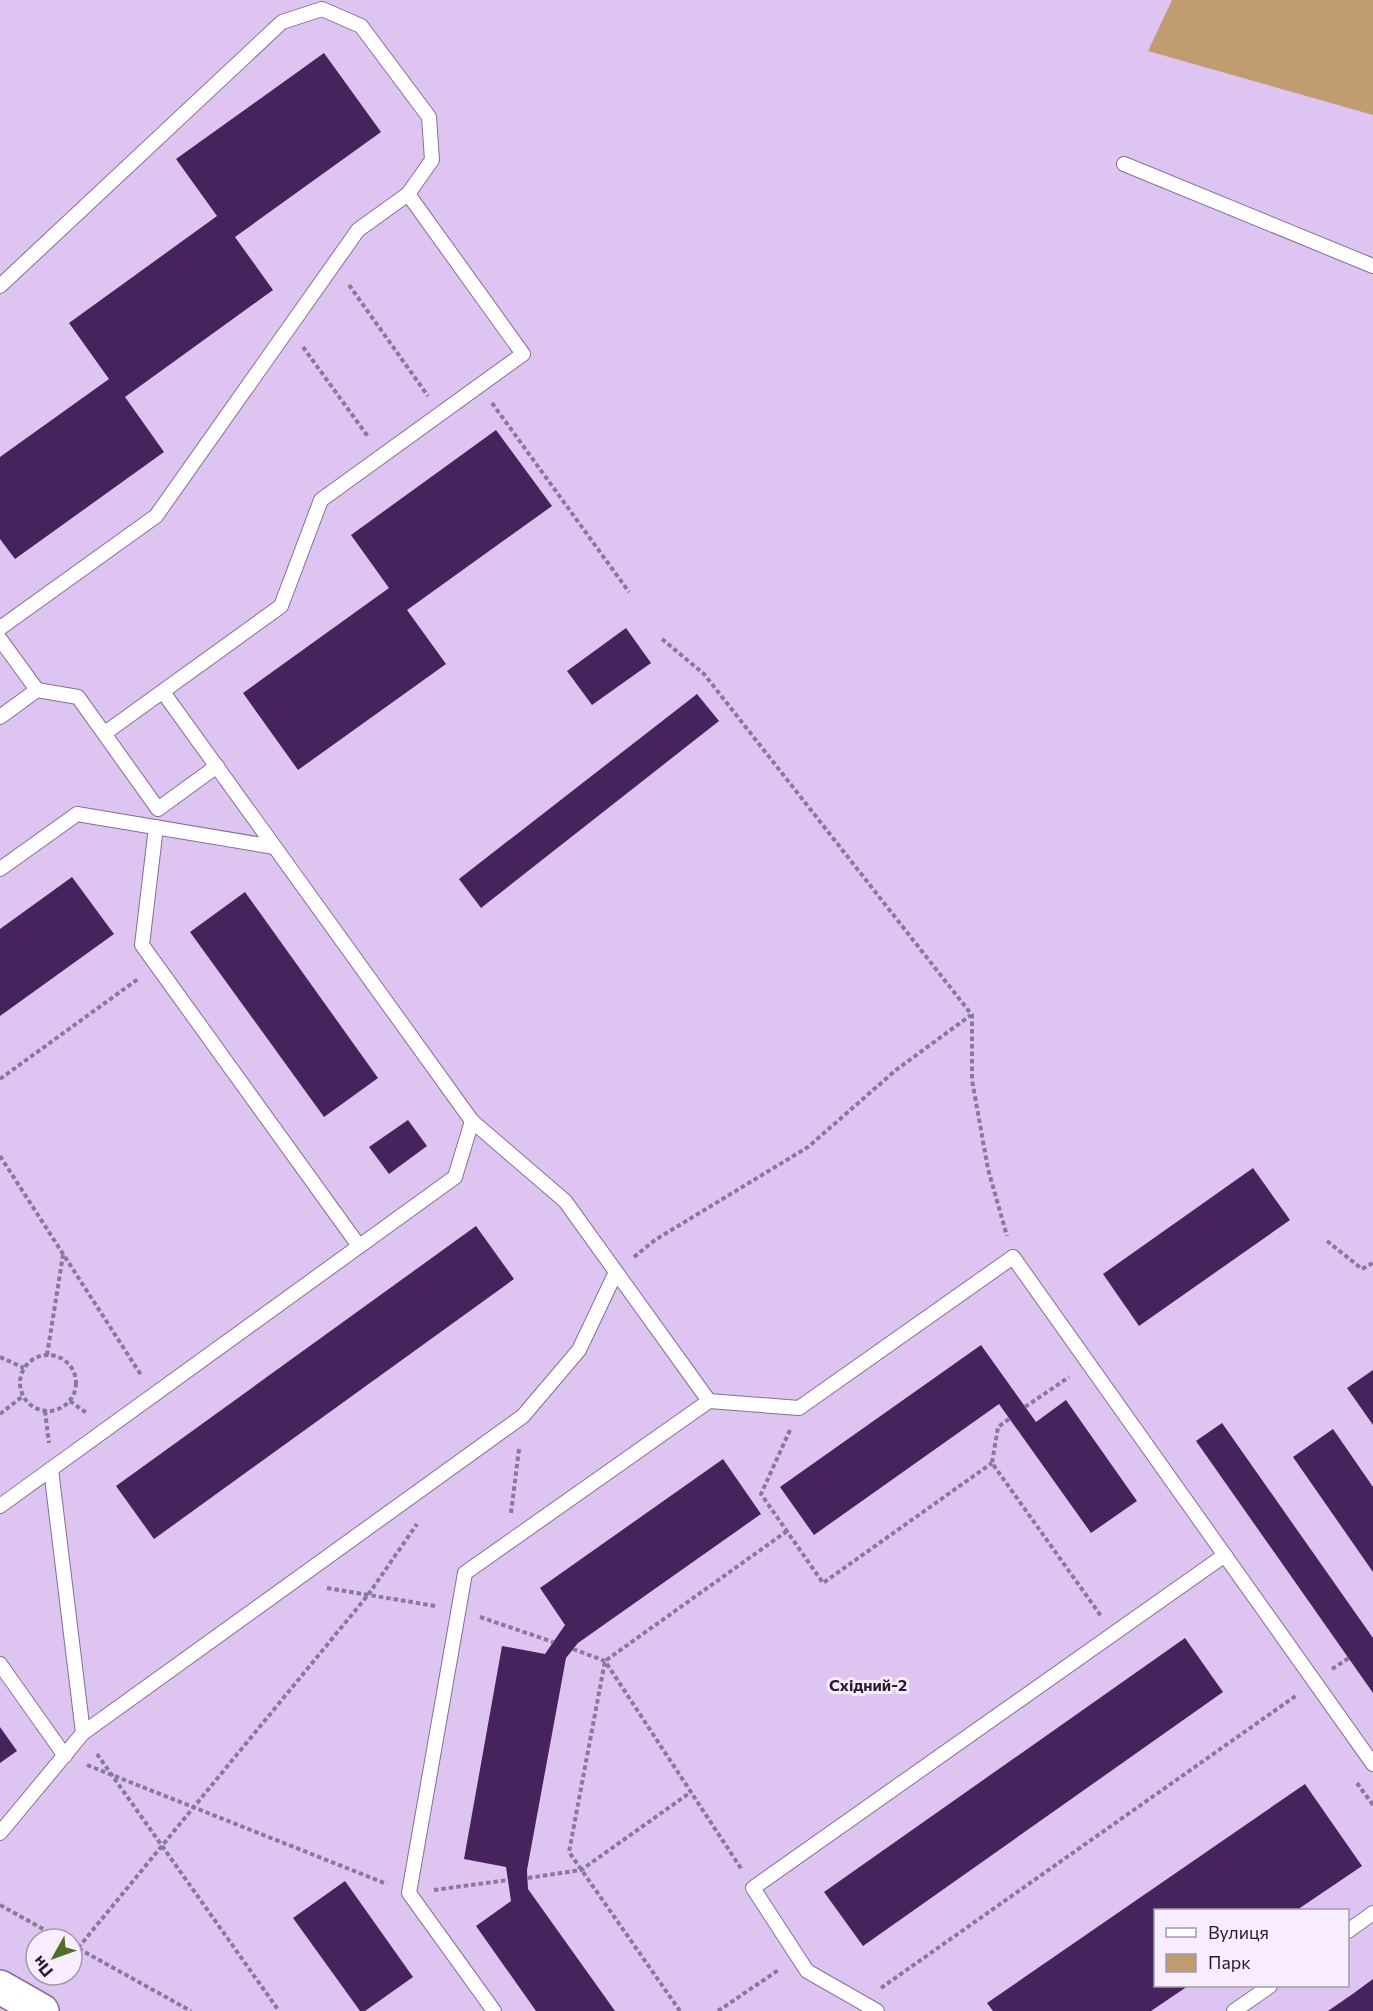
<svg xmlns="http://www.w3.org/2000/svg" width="1373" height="2011" font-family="Commissioner,sans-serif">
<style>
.green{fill:#c19c71}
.building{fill:#47235d}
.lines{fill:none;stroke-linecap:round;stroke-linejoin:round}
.service-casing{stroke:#866f97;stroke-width:16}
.tertiary-casing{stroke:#866f97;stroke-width:36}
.path{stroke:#897897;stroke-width:4;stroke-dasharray:4.5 3;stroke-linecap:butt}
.service{stroke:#fff;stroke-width:14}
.tertiary{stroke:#fff;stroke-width:33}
.labels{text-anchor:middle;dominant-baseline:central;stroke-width:6;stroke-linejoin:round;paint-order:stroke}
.neighbourhood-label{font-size:16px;font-weight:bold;fill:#251c2c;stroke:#f7edff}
</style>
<rect width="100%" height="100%" fill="#dec5f1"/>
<!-- green -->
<path class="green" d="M1172 0H1373V115L1148 51Z"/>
<!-- building -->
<g class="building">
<path d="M324 53 381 132 235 237 273 290 125 397 164 452 15 559 0 539V457L109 379 69 323 217 216 176 159Z"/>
<path d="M496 430 552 506 407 610 446 664 298 770 243 693 389 588 351 535Z"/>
<path d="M626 628 651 663 592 705 567 671Z"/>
<path d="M697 694 719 721 481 908 459 879Z"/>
<path d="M72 877 114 934 0 1016V929Z"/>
<path d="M245 892 378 1078 324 1117 190 932Z"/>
<path d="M408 1120 427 1146 389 1174 369 1147Z"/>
<path d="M1253 1168 1290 1220 1139 1326 1103 1274Z"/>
<path d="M476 1226 514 1279 154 1539 116 1486Z"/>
<path d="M981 1345 1036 1422 1066 1400 1137 1501 1091 1533 999 1404 814 1535 780 1487Z"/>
<path d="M1373 1370V1425L1347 1388Z"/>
<path d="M1222 1423 1373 1638V1693L1196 1441Z"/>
<path d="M1333 1429 1373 1487V1572L1293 1457Z"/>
<path d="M723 1459 761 1514 578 1643 566 1658 527 1870 528 1889 615 2011H536L476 1926 511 1901 506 1867 464 1859 502 1646 545 1654 565 1625 540 1588Z"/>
<path d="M1185 1638 1223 1692 863 1946 824 1892Z"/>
<path d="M0 1727 17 1751 0 1763Z"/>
<path d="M1305 1784 1362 1866 1297 1910H1156V1986H1188L1151 2011H993L987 2003Z"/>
<path d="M345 1881 413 1977 365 2011H360L293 1918Z"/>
<path d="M1373 1979V2011H1328L1354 1993Z"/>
</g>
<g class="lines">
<defs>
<g id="service">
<path d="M1124 164 1373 266"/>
<path d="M0 286 282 22 322 9 361 26 429 117 432 160 408 194 523 354 321 500 281 606 105 733"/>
<path d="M0 628 156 516 358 230 408 194"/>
<path d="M0 639 37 690"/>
<path d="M163 692 472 1121 565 1201 709 1401"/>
<path d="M0 717 37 690 78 697 158 809 217 766"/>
<path d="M156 827 142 945 359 1246"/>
<path d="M0 869 77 814 274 847"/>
<path d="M51 1469 83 1733"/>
<path d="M0 1506 455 1177 472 1121"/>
<path d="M0 1664 65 1756"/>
<path d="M0 1833 83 1733 523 1416 579 1350 616 1272"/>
<path d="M1348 1931 1373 1913"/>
<path d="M494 2011 409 1893 465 1573 709 1401 799 1408 1013 1257 1373 1764"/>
<path d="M877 2011 807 1971 753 1888 1225 1555"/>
<path d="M1234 2011 1270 1986"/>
</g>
<path id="tertiary" d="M0 1987 42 2011"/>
</defs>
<!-- service casing -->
<use href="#service" class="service-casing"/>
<!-- tertiary casing -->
<use href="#tertiary" class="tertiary-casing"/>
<!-- path -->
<g class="path">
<path d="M349 285 428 396"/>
<path d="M303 347 369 438"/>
<path d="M492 403 629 592"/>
<path d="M662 639 704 674 972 1015V1080L988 1169 1007 1236"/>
<path d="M0 1079 138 979"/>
<path d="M0 1156 141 1375"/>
<path d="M1327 1241 1362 1269 1373 1263"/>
<path d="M634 1257 655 1240 808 1147 896 1070 971 1015"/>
<circle cx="48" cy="1383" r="28"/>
<path d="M47 1355 63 1255"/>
<path d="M0 1357 24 1368"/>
<path d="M70 1401 88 1414"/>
<path d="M1025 1407 1069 1377"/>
<path d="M45 1411 49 1443"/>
<path d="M0 1414 23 1396"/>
<path d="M1009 1419 998 1427 992 1463 1101 1616"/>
<path d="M790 1430 761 1494 823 1583 992 1463"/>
<path d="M511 1513 519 1449"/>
<path d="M327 1588 435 1606"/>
<path d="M480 1617 553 1642"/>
<path d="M573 1649 605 1661 742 1870"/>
<path d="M1332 1669 1349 1658"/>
<path d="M97 1754 279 2011"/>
<path d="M87 1765 387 1884"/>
<path d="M1357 1783 1373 1805"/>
<path d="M528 1878 581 1870 691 1792"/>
<path d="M434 1890 508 1880"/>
<path d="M0 1905 61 1939"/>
<path d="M72 1945 191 2011"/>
<path d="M78 1948 368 1595 417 1524"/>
<path d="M881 1988 1297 1695"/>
<path d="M680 2011 569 1852 605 1661 787 1531"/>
<path d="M718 2011 780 1969"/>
</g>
<!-- service -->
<use href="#service" class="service"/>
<!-- tertiary -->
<use href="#tertiary" class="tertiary"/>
</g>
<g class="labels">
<!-- neighbourhood labels -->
<g class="neighbourhood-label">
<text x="868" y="1684">Східний-2</text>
</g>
</g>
<!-- legend -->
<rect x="1154" y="1909" width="195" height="78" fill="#f7edff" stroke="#a399ab" stroke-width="1.5"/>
<rect x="1166" y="1928" width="30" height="9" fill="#ffffff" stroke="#a399ab" stroke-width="1.5"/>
<text x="1208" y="1939" font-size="18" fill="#251c2c">Вулиця</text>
<rect x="1166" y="1954" width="30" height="18" fill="#c19c71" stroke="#a399ab" stroke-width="1.5"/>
<text x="1208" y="1969" font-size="18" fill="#251c2c">Парк</text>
<!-- north arrow -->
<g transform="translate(54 1957) rotate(230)"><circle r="28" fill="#f7edff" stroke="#a399ab" stroke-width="1.5"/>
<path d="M0-4.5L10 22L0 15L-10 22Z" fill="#4f7028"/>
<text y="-9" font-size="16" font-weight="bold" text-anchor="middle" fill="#251c2c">Пн</text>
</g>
</svg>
